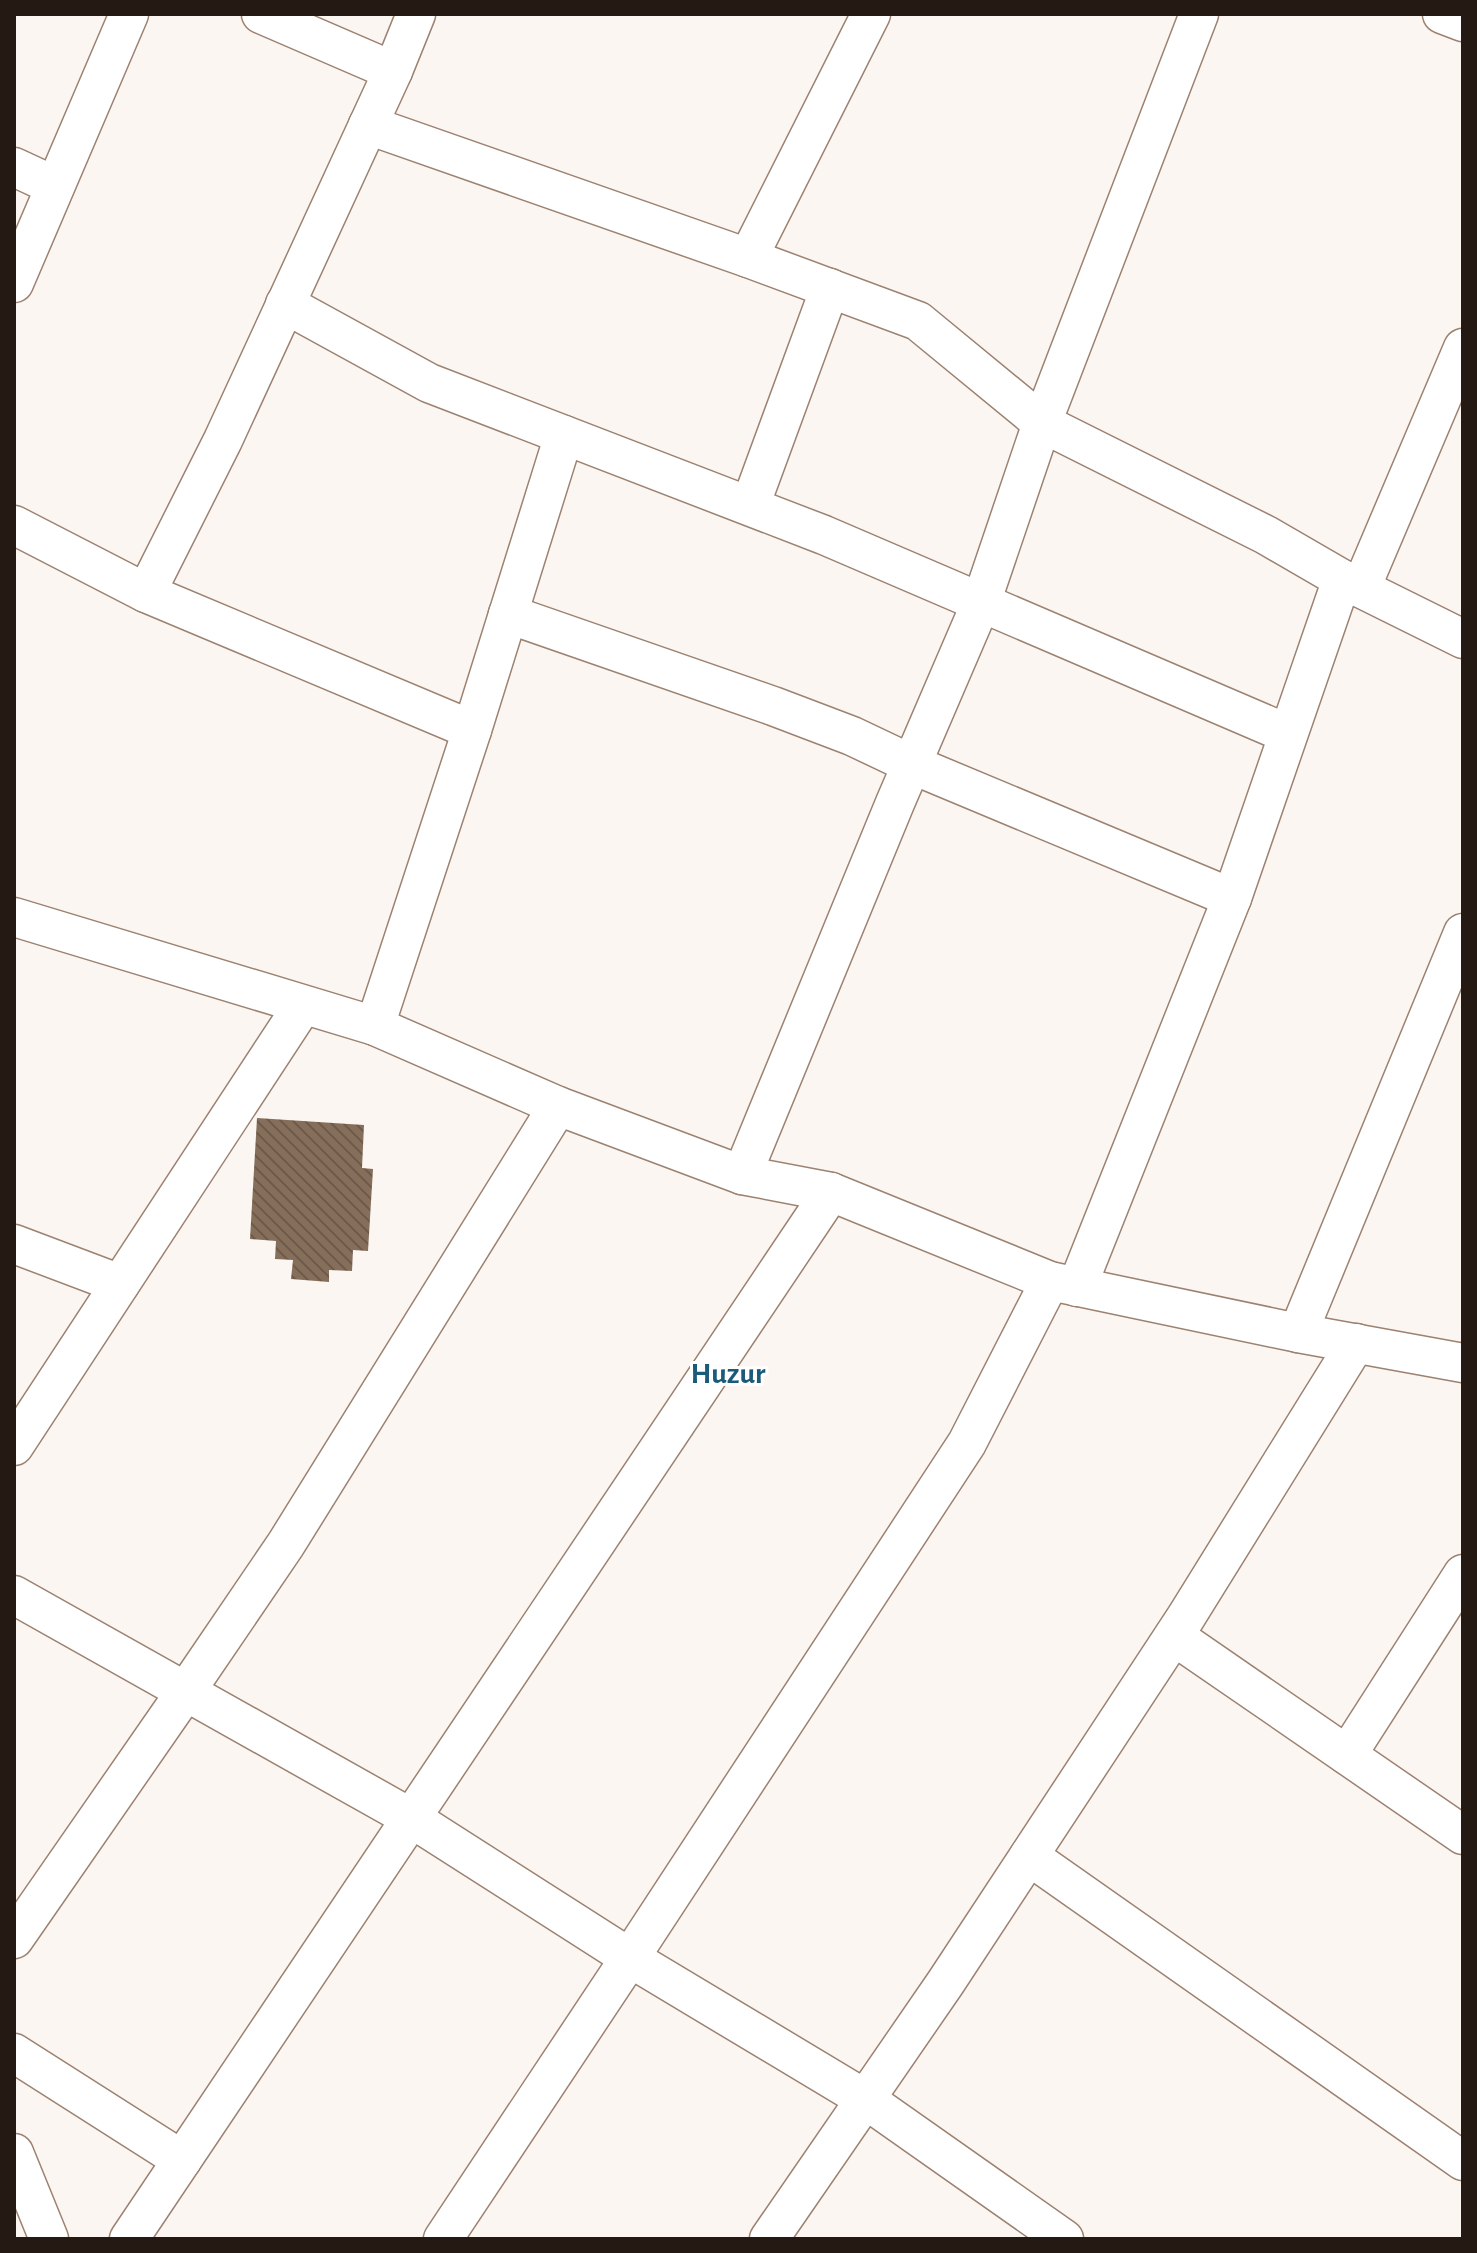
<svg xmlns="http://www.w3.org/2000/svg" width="1477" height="2253" font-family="'Alegreya Sans',sans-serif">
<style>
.building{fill:url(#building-back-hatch)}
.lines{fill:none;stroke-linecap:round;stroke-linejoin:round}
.street-casing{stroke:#9c8271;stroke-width:41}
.street{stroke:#fff;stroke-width:38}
.labels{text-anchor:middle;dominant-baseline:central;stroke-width:6;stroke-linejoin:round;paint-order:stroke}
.district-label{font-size:30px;font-weight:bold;fill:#1a5b79;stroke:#fff}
</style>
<defs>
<pattern id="building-back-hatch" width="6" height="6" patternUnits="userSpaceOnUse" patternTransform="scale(2)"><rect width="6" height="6" fill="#856f5b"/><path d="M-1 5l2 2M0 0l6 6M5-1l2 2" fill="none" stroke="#6d5a4a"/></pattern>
</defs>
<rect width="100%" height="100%" fill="#fcf6f2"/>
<!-- building -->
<path class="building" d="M257 1118 364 1125 362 1168 373 1169 368 1251 353 1250 352 1271 329 1270V1282L291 1279 293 1260 275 1259 276 1241 250 1239Z"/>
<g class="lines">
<defs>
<g id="street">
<path d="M261 14 393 71"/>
<path d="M1442 14 1463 22"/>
<path d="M368 125 748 258 918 321 1042 423 1266 535 1342 579 1232 898 1077 1287"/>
<path d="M14 167 55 186"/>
<path d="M748 258 871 14"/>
<path d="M14 283 129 14"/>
<path d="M285 304 429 383 824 535 1288 734"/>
<path d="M750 506 830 288"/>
<path d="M14 525 146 593 472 730"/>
<path d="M1342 579 1463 639"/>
<path d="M1361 588 1463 348"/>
<path d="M146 593 223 440 393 71 416 14"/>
<path d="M508 614 773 706 852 736 911 764 1232 898"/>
<path d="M14 917 375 1026 558 1106 742 1175 831 1192 1050 1281 1298 1333 1463 1363"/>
<path d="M375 1026 472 730 564 435"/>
<path d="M742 1175 895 803 981 603 1042 423 1199 14"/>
<path d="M14 1244 120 1284"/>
<path d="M1298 1333 1463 933"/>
<path d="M14 1446 303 1005"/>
<path d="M14 1595 411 1818 630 1958 865 2099 1064 2239"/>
<path d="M1174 1636 1463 1835"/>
<path d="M1347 1755 1463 1574"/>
<path d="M1029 1856 1463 2161"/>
<path d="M14 1939 186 1691 286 1544 558 1106"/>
<path d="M14 2053 182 2160"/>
<path d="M14 2153 49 2239"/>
<path d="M129 2239 831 1192"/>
<path d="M443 2239 641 1941 967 1443 1050 1281"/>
<path d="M769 2239 946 1982 1186 1617 1356 1343"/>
</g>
</defs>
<!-- street casing -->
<use href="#street" class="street-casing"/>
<!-- street -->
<use href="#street" class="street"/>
</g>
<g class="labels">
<!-- district labels -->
<g class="district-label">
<text x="728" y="1374">Huzur</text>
</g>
</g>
<!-- border -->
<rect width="1477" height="2253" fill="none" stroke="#241a13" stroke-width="32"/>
</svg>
